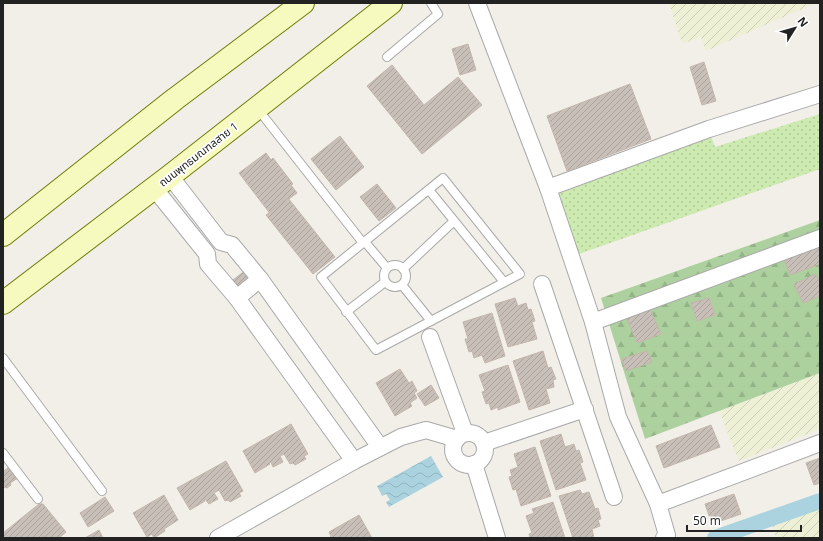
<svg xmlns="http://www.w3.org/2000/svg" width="823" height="541" font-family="'Open Sans','Noto Sans Thai',sans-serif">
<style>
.farmland{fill:url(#farmland-furrows)}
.grass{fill:url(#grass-dots)}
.forest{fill:url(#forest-firs)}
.water{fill:url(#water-waves)}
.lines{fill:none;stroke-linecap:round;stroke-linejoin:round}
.canal{stroke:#aad3df;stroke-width:16}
.building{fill:url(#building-hatch);stroke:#c4b6ab}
.lane-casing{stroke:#a9a9a9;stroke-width:10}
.street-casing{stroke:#a9a9a9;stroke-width:18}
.secondary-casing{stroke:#707d05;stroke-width:24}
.lane{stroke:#fff;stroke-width:8}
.street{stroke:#fff;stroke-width:16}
.secondary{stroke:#f7fabf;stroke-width:22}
.labels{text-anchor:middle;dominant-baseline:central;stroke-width:3.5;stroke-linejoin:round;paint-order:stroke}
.street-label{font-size:11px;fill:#222;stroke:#fff}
</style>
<defs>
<pattern id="farmland-furrows" width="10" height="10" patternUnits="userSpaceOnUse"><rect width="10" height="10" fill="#eef0d5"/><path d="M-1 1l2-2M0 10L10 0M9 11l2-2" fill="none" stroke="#ccceb7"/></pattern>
<pattern id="grass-dots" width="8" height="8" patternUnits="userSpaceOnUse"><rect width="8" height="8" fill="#cdebb0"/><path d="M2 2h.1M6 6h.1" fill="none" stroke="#b0c997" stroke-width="1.8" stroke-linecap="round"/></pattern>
<pattern id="forest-firs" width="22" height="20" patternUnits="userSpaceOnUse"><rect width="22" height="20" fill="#add19e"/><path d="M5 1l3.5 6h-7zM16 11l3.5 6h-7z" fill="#95b388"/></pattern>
<pattern id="water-waves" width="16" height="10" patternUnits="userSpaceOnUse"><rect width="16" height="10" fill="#aad3df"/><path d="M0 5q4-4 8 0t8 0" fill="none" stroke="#92b5bf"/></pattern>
<pattern id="building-hatch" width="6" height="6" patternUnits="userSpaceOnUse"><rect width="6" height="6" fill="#c7bfb8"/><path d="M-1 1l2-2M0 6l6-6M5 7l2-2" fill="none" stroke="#aba49e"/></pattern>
</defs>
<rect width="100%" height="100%" fill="#f2efe9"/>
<!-- farmland -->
<g class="farmland">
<path d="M669 3H816L706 51 701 37 682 44Z"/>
<path d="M820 373V429L739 461 719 411Z"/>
<path d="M820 496V538H776L768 512Z"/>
</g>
<!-- grass -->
<path class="grass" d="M820 114V169L579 254 558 194 711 136 715 147Z"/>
<!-- forest -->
<path class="forest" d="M820 220V373L645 439 601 298Z"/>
<!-- water -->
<path class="water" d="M431 456 443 477 389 507 386 502 390 500 386 494 382 496 377 486Z"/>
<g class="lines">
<!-- canal -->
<path class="canal" d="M715 538 820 501"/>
</g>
<!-- building -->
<g class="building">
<path d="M468 44 476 70 460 75 452 49Z"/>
<path d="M704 62 716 101 702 105 690 67Z"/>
<path d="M392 65 424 105 458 77 482 105 422 154 367 86Z"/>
<path d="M630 84 651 139 567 171 547 116Z"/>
<path d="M340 136 364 167 336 190 311 159Z"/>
<path d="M266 153 271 160 273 158 293 184 291 185 297 193 286 201 321 245 304 258 239 173Z"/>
<path d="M377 184 396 208 379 221 360 197Z"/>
<path d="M288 198 335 257 313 274 266 215Z"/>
<path d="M820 245V264L790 275 784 259Z"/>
<path d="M246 270 253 279 237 292 229 283Z"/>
<path d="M816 274 820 283V296L803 303 794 284Z"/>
<path d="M515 298 518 306 526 303 528 310 531 309 535 321 532 322 537 339 508 347 495 304Z"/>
<path d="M709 298 715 315 697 321 691 303Z"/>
<path d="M650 309 661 334 637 343 627 319Z"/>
<path d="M492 313 505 356 485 363 482 355 474 358 472 351 469 352 465 339H468L463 322Z"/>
<path d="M543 351 548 368 551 367 556 379 553 380 554 387 546 389 550 403 529 410 513 361Z"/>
<path d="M647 351 652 362 626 371 622 359Z"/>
<path d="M508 365 520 402 498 410V407L491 410 489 403 486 404 482 392 485 391 479 375Z"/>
<path d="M400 369 409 383 412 381 417 391 414 393 417 398 410 403 412 406 395 416 376 383Z"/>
<path d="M431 385 439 398 425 406 417 394Z"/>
<path d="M291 424 308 454 304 456 306 459 295 465 293 463 290 464 284 454 280 456 283 462 273 467 271 462 269 463 270 464 255 473 243 451Z"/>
<path d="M711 425 720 447 664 468 656 446Z"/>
<path d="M561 434 565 447 574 444 576 451 579 450 583 462 580 463 586 480 556 490 540 441Z"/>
<path d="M535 447 551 496 521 506 516 489 513 490 509 477 512 476 510 470 518 467 514 454Z"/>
<path d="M820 458V483L814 485 806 463Z"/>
<path d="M226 461 243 491 239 493 241 496 230 502 228 500 225 501 219 490 214 493 218 499 209 504 205 499 204 500 205 501 190 510 177 488Z"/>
<path d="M10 466 18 478 10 483 11 485 7 488 5 487 3 488V469L4 471Z"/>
<path d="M580 490 582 494 589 492 595 509 598 508 601 519 598 520 600 526 592 529 594 538H573L559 496Z"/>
<path d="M734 494 741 514 712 524 705 504Z"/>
<path d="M164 495 178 520 164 529 165 531 154 538 152 534 147 537 133 513Z"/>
<path d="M105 497 114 511 88 527 80 513Z"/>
<path d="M553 502 565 538H530L529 534 532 533 526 516 534 513 532 509Z"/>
<path d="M39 504H43L66 532 59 538H45L43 536 41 538H3V533Z"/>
<path d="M359 515 372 538H329L331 536 329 532Z"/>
<path d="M99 530 103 538H85Z"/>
</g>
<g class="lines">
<defs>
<g id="lane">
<path d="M387 57 438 14 431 3"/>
<path d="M257 108 363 243"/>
<path d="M443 178 520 274 376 350 321 277Z"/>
<path d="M429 190 504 282"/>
<path d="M365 242 387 268"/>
<circle cx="395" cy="276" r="11"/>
<path d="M403 269 454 221"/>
<path d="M402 285 431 321"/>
<path d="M346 312 385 282"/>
<path d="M3 358 102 491"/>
<path d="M3 453 38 499"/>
</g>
<g id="street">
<path d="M477 3 548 188 593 322 618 417 658 504 667 535 664 538"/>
<path d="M170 176 221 242 232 245 260 279 380 447"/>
<path d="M154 188 207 254 208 264 237 298 354 461"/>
<path d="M548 188 709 129 820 94"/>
<path d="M542 284 614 497"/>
<path d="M237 298 260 279"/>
<path d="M593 322 820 238"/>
<path d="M430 337 465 433"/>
<circle cx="469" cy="449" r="16"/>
<path d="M484 443 585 409"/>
<path d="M474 464 497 538"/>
<path d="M658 504 820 443"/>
<path d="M218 538 354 461 401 437 426 430 457 439"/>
</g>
<g id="secondary">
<path d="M3 235 175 99 303 3"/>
<path d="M3 303 170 176 391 3"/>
</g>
</defs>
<!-- lane casing -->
<use href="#lane" class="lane-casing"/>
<!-- street casing -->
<use href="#street" class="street-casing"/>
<!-- secondary casing -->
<use href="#secondary" class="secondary-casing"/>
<!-- lane -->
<use href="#lane" class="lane"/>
<!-- street -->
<use href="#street" class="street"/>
<!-- secondary -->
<use href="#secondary" class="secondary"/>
</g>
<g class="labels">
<!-- street labels -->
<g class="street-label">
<text transform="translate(198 154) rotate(-38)">ถนนพุทธมณฑลสาย 1</text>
</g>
</g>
<!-- border -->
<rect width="823" height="541" fill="none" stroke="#222222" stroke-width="8"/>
<!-- north arrow -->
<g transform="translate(795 28) rotate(53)" stroke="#ffffff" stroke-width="3" paint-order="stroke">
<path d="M0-3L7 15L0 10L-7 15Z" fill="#222222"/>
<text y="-6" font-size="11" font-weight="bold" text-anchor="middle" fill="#222222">N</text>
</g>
<!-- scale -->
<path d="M687 525v6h114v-6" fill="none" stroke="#222222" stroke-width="2"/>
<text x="693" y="525" font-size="12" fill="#222222" stroke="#ffffff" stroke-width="3" paint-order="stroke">50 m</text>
</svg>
